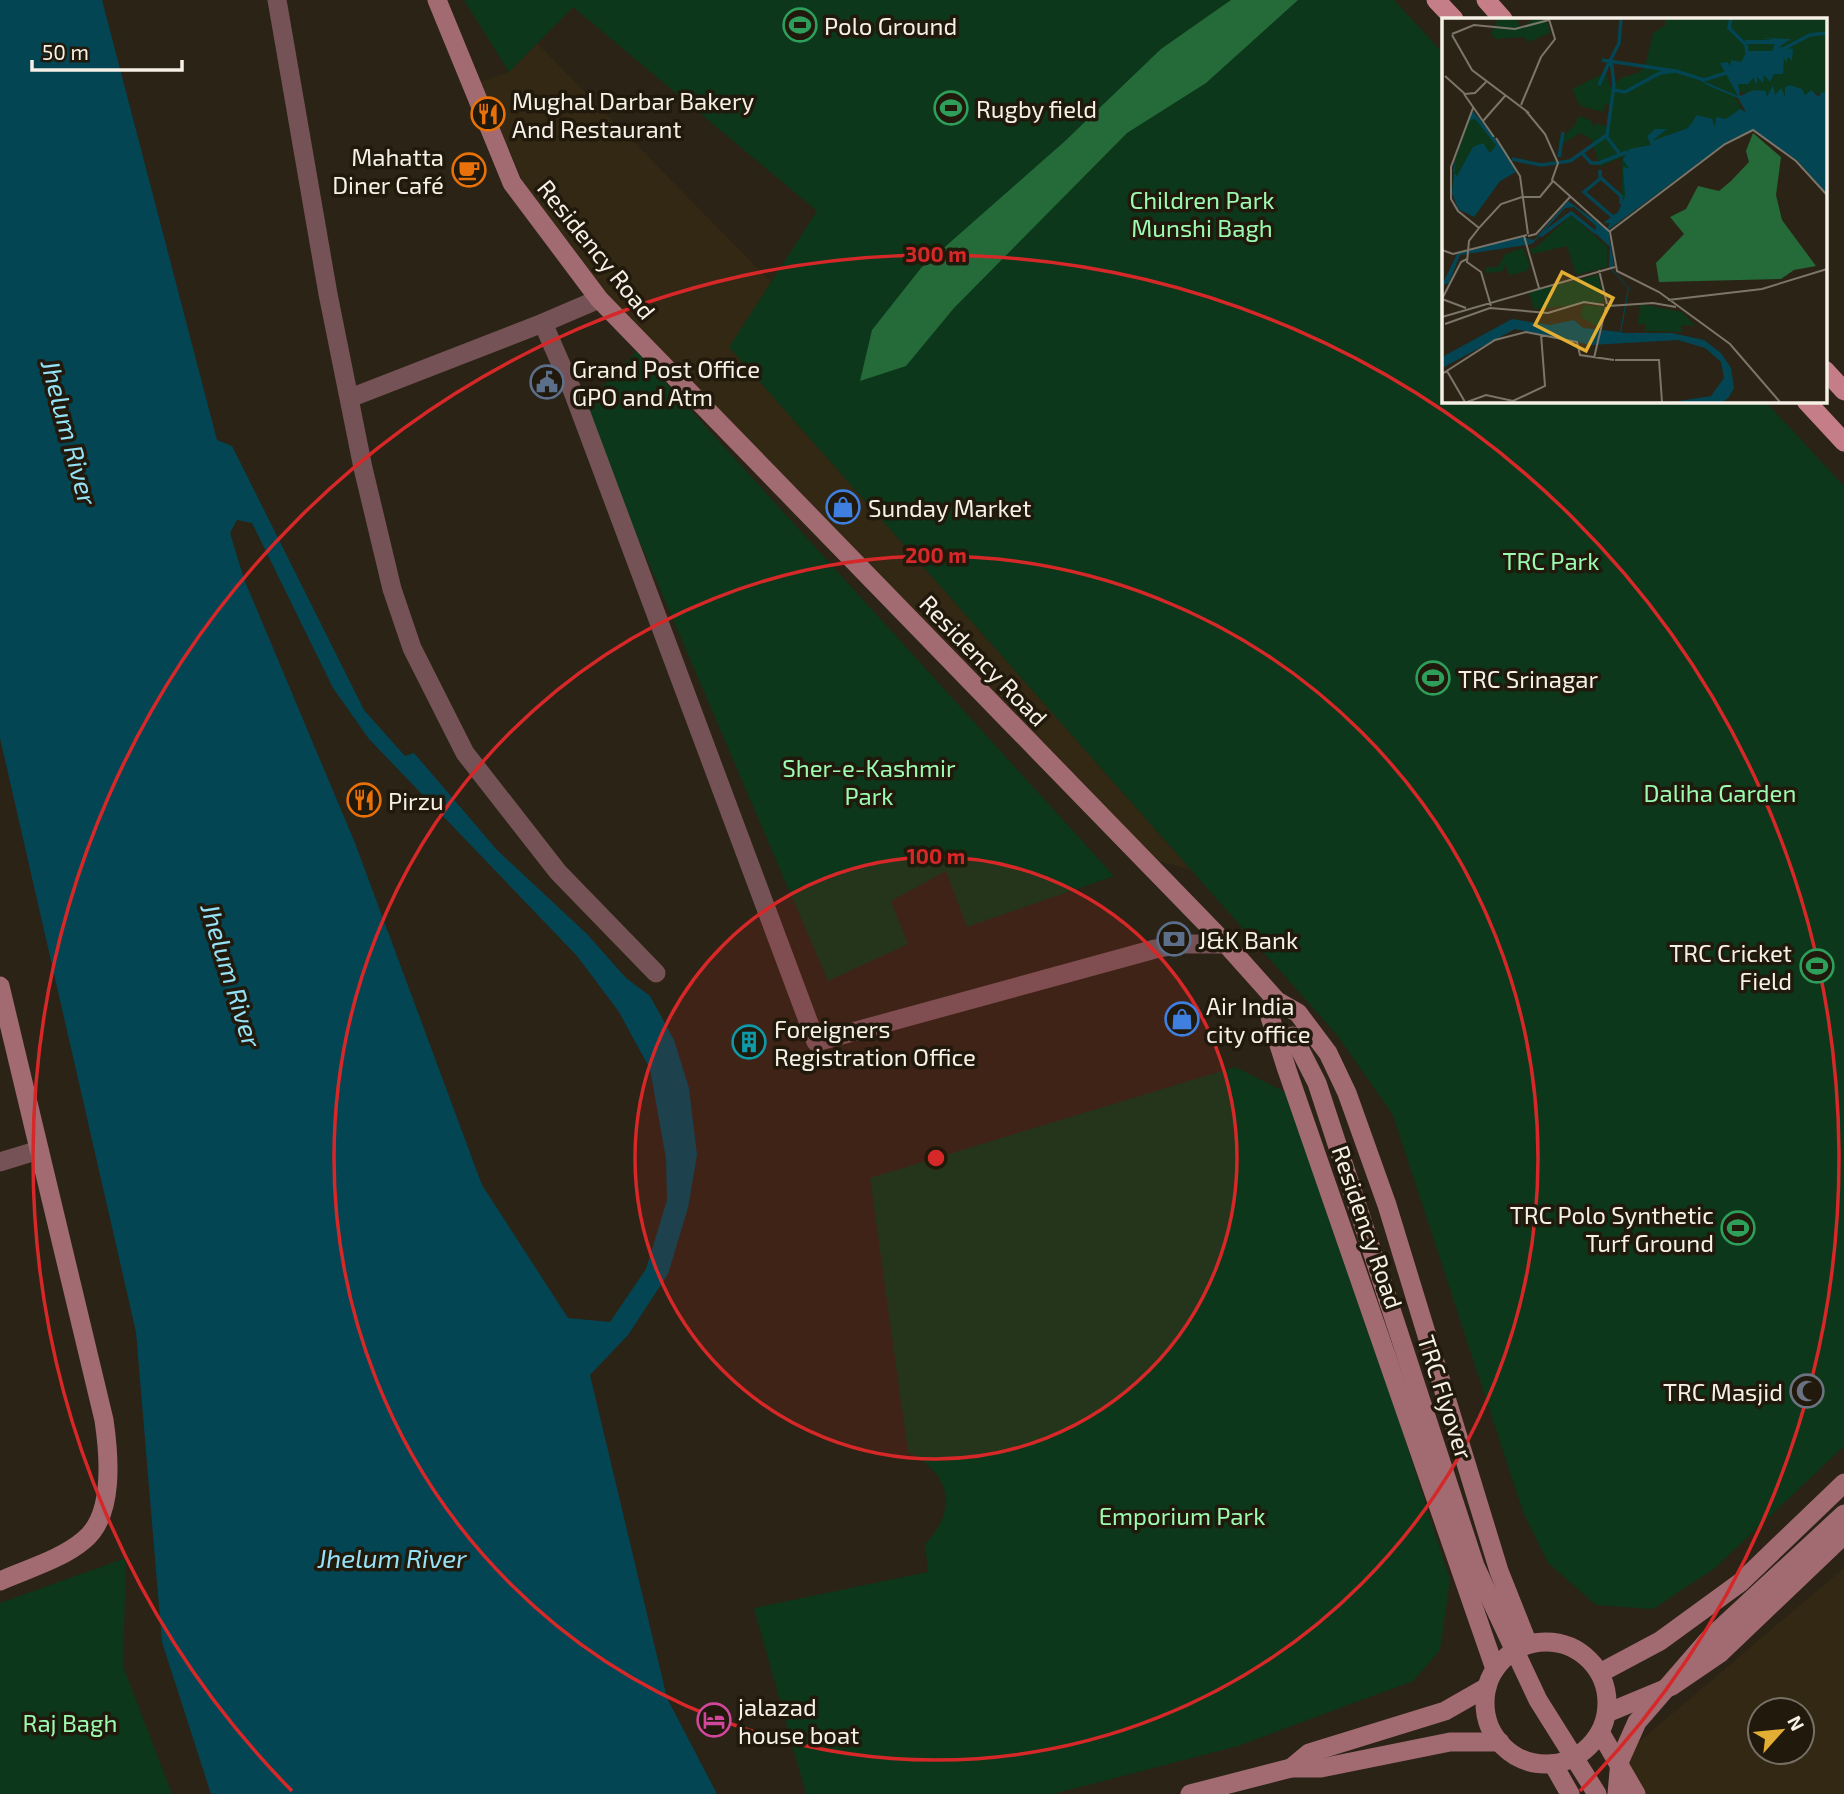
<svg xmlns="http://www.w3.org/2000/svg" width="1844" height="1794" font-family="'Exo 2',sans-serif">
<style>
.built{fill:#332814;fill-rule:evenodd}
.green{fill:#0d371a}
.forest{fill:#256a39}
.water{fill:#044553;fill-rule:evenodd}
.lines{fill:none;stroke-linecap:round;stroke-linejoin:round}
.minor{stroke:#755256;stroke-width:19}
.secondary{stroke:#a26b72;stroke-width:19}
.primary{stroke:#c57e87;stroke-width:19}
.secondary-bridge{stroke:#a26b72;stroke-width:19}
.ring{fill:none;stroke:#d62828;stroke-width:3.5}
.labels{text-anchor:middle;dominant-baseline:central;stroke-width:7;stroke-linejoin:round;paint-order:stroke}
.poi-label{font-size:24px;fill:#f6f0e7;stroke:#21190b;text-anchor:start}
.park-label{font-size:24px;fill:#9dfab1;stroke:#21190b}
.street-label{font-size:24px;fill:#f6f0e7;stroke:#21190b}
.water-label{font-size:26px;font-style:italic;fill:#95e2f7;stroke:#21190b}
.inset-river{fill:none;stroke:#044553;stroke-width:3.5}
.inset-road{fill:none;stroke:#7c7569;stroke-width:2}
.view{fill:#e2af34;fill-opacity:0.15;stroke:#e2af34;stroke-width:3.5}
.inset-edge{fill:none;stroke:#f6f0e7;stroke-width:3.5}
.centre{fill:#d62828;stroke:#21190b;stroke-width:3.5}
.ring-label{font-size:21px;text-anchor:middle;font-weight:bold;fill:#d62828;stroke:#21190b;stroke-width:7;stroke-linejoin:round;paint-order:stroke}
</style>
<rect width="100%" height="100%" fill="#2b2315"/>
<!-- built -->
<g class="built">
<path d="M537 43 771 282 730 348 1191 870 1154 860 608 295 523 182 480 82 509 72Z"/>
<path d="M1844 1568V1794H1616L1621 1757ZM1760 1710H1802V1752H1760Z"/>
</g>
<!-- green -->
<g class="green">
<path d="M464 0H1394L1443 53V401H1765L1844 486V1446L1715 1568 1653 1609 1596 1605 1548 1563 1523 1512 1393 1115 1337 1035 729 347 817 211 573 7 509 72Z"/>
<path d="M637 351 1114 876 967 927 946 871 891 901 908 944 828 981 582 407Z"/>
<path d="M1235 1067 1291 1095 1330 1206 1450 1580 1440 1650 1413 1681 1238 1746 1053 1794H806L754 1608 928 1572 925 1544C959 1509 950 1473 908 1452L870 1178Z"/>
<path d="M126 1558 123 1666 172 1794H0V1603Z"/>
</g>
<!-- forest -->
<path class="forest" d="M1231 0H1298L1206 83 1127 133 954 308 906 366 860 381 872 330 921 268 1064 142 1161 49Z"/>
<!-- water -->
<path class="water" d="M0 0H102L217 440 232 446 364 710 405 756 414 753 497 850 587 934 626 978 650 996 674 1040 689 1088 697 1155 688 1208 668 1274 628 1335 590 1375 667 1698 717 1794H211L162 1642 136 1332 0 738ZM237 520 252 523 333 688 369 739 577 956 619 1012 650 1069 666 1159 667 1200 646 1269 610 1322 568 1318 482 1185 355 843 244 579 230 533Z"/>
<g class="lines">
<!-- minor -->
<g class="minor">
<path d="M277 0 328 294 363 468 392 589 412 648 465 753 558 872 656 973"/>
<path d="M599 299 543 323 573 392 816 1042 1155 949 1181 944H1226"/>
<path d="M350 398 543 323"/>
<path d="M0 1162 39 1150"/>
</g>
<!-- secondary -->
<g class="secondary">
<path d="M437 0 512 183 599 299 1226 944 1277 1001 1298 1013 1328 1053 1347 1093 1387 1205 1499 1571 1528 1644"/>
<path d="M0 986 104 1420C109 1454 115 1515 84 1540 62 1559 27 1569 0 1581"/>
<path d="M1277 1001 1270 1017 1287 1070 1495 1669"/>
<circle cx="1546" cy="1703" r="61"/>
<path d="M1600 1673 1660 1641 1741 1582 1844 1483"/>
<path d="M1607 1713 1672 1686 1719 1654 1844 1535"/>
<path d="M1600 1732 1636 1794"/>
<path d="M1553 1764 1570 1794"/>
<path d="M1291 1768 1309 1753 1445 1711 1487 1687"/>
<path d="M1190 1794 1291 1768H1321L1450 1742H1500"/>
</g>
<!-- primary -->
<g class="primary">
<path d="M1436 0 1454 19"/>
<path d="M1486 0 1503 19"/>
<path d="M1825 370 1844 391"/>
<path d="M1806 401 1844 442"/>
</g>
<!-- secondary-bridge -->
<g class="secondary-bridge">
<path d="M1293 1036 1317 1083 1475 1566 1538 1700 1597 1794"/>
<path d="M1617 1794 1620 1760 1637 1722 1708 1640 1844 1514"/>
</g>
</g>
<!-- distance rings -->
<circle cx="936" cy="1158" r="301" fill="#d62828" fill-opacity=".12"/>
<g class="ring">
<circle cx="936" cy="1158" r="301"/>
<circle cx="936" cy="1158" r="602"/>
<path d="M292 1791A903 903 0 1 1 1580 1791"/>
</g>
<!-- icons -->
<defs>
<symbol id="stadium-ring" viewBox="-11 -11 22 22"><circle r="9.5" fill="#21190b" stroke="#2e9e5b" stroke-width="1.5"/><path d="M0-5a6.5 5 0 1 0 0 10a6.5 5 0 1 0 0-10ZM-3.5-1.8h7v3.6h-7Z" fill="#2e9e5b"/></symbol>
<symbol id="restaurant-ring" viewBox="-11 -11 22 22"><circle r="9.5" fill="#21190b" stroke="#e8710a" stroke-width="1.5"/><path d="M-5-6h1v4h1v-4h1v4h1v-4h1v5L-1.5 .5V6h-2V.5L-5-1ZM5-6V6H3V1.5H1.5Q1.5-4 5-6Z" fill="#e8710a"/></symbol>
<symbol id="cafe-ring" viewBox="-11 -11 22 22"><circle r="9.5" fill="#21190b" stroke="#e8710a" stroke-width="1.5"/><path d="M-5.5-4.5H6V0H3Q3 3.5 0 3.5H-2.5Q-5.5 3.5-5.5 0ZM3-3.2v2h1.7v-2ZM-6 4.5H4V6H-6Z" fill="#e8710a"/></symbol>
<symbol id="civic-ring" viewBox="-11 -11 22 22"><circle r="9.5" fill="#21190b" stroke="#5c6f8a" stroke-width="1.5"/><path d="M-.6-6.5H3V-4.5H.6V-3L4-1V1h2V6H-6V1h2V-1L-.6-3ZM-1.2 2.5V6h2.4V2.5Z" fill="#5c6f8a"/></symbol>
<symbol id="shop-ring" viewBox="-11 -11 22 22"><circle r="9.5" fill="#21190b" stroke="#3f7fe0" stroke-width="1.5"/><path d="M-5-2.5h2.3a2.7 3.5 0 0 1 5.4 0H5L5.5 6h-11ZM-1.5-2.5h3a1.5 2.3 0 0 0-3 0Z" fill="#3f7fe0"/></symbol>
<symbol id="bank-ring" viewBox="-11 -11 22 22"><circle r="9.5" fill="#21190b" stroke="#5c6f8a" stroke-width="1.5"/><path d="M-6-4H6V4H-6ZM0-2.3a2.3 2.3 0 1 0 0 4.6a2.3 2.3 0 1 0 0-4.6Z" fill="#5c6f8a"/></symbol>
<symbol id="building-ring" viewBox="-11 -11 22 22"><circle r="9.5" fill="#21190b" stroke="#0f9aa8" stroke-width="1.5"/><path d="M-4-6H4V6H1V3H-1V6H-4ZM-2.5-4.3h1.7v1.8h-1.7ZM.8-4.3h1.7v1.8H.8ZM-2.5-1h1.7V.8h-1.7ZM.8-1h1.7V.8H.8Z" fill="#0f9aa8"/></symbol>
<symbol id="mosque-ring" viewBox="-11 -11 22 22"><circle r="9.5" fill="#21190b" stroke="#6b7280" stroke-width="1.5"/><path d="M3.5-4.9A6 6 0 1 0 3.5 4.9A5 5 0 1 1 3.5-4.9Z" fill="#6b7280"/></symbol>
<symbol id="hotel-ring" viewBox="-11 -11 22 22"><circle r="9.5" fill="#21190b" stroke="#d1479c" stroke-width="1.5"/><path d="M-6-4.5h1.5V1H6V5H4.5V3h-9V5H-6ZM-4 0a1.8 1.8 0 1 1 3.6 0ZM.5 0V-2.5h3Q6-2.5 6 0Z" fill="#d1479c"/></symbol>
</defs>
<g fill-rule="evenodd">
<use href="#stadium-ring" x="781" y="6" width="38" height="38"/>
<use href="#stadium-ring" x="932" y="89" width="38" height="38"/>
<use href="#restaurant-ring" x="469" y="95" width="38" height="38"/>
<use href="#cafe-ring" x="450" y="151" width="38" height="38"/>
<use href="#civic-ring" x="528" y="363" width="38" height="38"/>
<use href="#shop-ring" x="824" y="488" width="38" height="38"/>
<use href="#stadium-ring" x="1414" y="659" width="38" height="38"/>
<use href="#restaurant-ring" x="345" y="781" width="38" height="38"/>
<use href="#bank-ring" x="1155" y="920" width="38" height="38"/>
<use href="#stadium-ring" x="1798" y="947" width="38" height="38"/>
<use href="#shop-ring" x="1163" y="1000" width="38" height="38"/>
<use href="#building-ring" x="730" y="1023" width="38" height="38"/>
<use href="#stadium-ring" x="1719" y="1209" width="38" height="38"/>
<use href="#mosque-ring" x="1788" y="1372" width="38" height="38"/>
<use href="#hotel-ring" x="695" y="1701" width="38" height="38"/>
</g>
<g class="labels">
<!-- poi labels -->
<g class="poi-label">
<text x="824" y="25">Polo Ground</text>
<text x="512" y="100">Mughal Darbar Bakery<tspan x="512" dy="28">And Restaurant</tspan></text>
<text x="976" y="108">Rugby field</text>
<text x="444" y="156" text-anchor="end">Mahatta<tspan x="444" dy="28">Diner Café</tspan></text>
<text x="572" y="368">Grand Post Office<tspan x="572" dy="28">GPO and Atm</tspan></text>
<text x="868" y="507">Sunday Market</text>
<text x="1458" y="678">TRC Srinagar</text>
<text x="388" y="800">Pirzu</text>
<text x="1198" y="939">J&amp;K Bank</text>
<text x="1792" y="952" text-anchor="end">TRC Cricket<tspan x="1792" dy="28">Field</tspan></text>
<text x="1206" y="1005">Air India<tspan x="1206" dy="28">city office</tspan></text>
<text x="774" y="1028">Foreigners<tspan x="774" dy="28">Registration Office</tspan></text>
<text x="1714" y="1214" text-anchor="end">TRC Polo Synthetic<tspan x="1714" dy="28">Turf Ground</tspan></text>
<text x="1783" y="1391" text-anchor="end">TRC Masjid</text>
<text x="738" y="1706">jalazad<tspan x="738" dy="28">house boat</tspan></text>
</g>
<!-- park labels -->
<g class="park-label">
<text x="1202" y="199">Children Park<tspan x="1202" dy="28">Munshi Bagh</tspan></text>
<text x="1551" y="560">TRC Park</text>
<text x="869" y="767">Sher-e-Kashmir<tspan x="869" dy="28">Park</tspan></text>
<text x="1720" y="792">Daliha Garden</text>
<text x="1182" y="1515">Emporium Park</text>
<text x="70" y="1722">Raj Bagh</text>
</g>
<!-- street labels -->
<g class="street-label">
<text transform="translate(597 249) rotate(51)">Residency Road</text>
<text transform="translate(984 660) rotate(46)">Residency Road</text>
<text transform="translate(1368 1227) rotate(71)">Residency Road</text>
<text transform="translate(1446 1397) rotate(72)">TRC Flyover</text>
</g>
<!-- water labels -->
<g class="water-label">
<text transform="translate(70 432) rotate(75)">Jhelum River</text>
<text transform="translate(232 975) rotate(73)">Jhelum River</text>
<text x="392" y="1557">Jhelum River</text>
</g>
</g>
<!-- overview -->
<g transform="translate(1442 18)">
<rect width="385" height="385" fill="#2b2315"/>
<path d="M56 1H74L79 9 93 1H105L108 15 86 24 82 19 53 21 49 15ZM223 1H385V78L371 74 358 82 297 74 293 79 301 93 280 107 254 109 219 135 238 148 179 196 180 139 158 149 149 121 139 115 116 128 117 122 134 106 136 98 148 102 152 109 155 105 166 109 167 87 164 86 161 94 138 88 130 71 164 54 168 69 181 59 196 55 203 48 211 15 223 7ZM26 98H35L74 154 58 163 32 199 10 175 11 150ZM129 197 165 229V249L134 257 125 228 90 236 88 230H93ZM81 230 88 247 85 253 68 257 62 246 61 253 44 255 43 250 57 248 63 236ZM156 257 162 284 92 291 87 274ZM198 286 240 294 253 308 240 307 239 314 204 313V306H196ZM141 287 161 289 158 310 139 299Z" fill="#0d371a"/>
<path d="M311 115 339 139 334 177 340 202 374 248 352 252 339 261 217 264 214 245 242 216 228 199 244 191 256 168 277 173 289 163 307 144 304 133Z" fill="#256a39"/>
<path d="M320 20 349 21 337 29 351 31 350 43 346 39 344 45 342 39 341 56H332L328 64 322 57 321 65 315 59V67L311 60 306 66H296L298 78 312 72 324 73 325 79 331 67 333 77 339 70 343 78V69L348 67 360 71 363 77 369 72 377 79 379 74 385 75V176L356 143 311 112 288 122 166 212 172 246 170 251 187 270 179 315H230L262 322 279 335 289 350 292 370 287 379 281 384H230L269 378 282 360 279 344 263 330 236 322 149 327 73 311 0 350V339L70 301 108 307 132 302 141 310 178 314 186 270 167 249 168 229 153 215 154 208 132 189 123 190 90 226 18 237 7 265 0 267 16 234 80 219 92 222 126 183 165 211 168 205H161L176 194 183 178 181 149 187 150 181 142 187 131 209 127 205 118 213 111H225L210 123 246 110 255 97 270 101 273 109 274 99 284 101 298 91 304 94 296 80 267 68 256 61 296 78 278 45 286 44 288 49 289 42 299 44 305 33H330L333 26H304L303 22H331ZM30 92 64 133 74 154 58 163 32 199 16 191 10 175 15 131ZM33 101 54 127 48 135 41 125 31 129 15 158 11 153 16 128 26 103Z" fill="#044553" fill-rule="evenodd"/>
<path class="inset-river" d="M289 1 287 10 304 27 305 35M339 32 368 17 385 15M160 42 233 53M157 67 168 42M171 72 183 74 218 55 234 53 262 62 287 54M164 118 177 135M141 136 149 145H157L185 134M117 139 121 114M70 141 99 147 128 143 165 117 172 67 169 41 177 25 179 1M158 152V159L179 178V186M159 160 142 174 172 200M98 218 129 195 154 215"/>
<path class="inset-road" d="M10 16 32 7 73 11 107 2M10 17 30 52 87 95M3 58 23 76 33 75 44 64M22 76 52 119M79 87 99 39 113 21 107 1M31 90 9 149V181L16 193 37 210 59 186 80 179H98L111 163M84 93 103 116 116 145 110 162 168 214 175 253 217 274 288 326 338 384M41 103 63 78M54 120 78 158 86 216M37 210 27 223 25 244 39 254 49 288M167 214 283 126 311 112 354 143 385 177M82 218 97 270M86 218 94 216 128 179M0 232 11 236 85 217M157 252 165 286M0 281 19 244 25 241M0 281 24 290M226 282 320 271 385 251M211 285 234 289M166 288 211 285M0 299 173 249M3 306 48 290 106 295 142 284 162 287M152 340 164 289M173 342H217L220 384M5 353 23 384M0 356 53 322 84 314 135 324 138 337 172 342M25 384 44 377 71 383 103 368 99 316"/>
<path class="view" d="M120 254 171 280 144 333 93 307Z"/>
<rect width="385" height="385" class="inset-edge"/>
</g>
<circle cx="936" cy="1158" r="10" class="centre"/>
<g class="ring-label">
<text x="936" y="262">300 m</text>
<text x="936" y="563">200 m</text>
<text x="936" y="864">100 m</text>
</g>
<!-- north arrow -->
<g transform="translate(1781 1731) rotate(63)"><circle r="33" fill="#21190b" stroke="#766f63" stroke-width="2"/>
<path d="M0-5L12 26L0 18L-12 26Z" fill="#e2af34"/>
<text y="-10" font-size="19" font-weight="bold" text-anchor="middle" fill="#f6f0e7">N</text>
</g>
<!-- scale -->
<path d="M32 60v10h150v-10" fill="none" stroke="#f6f0e7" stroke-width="3.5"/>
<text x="42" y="60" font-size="21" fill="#f6f0e7" stroke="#21190b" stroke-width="5" paint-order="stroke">50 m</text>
</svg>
